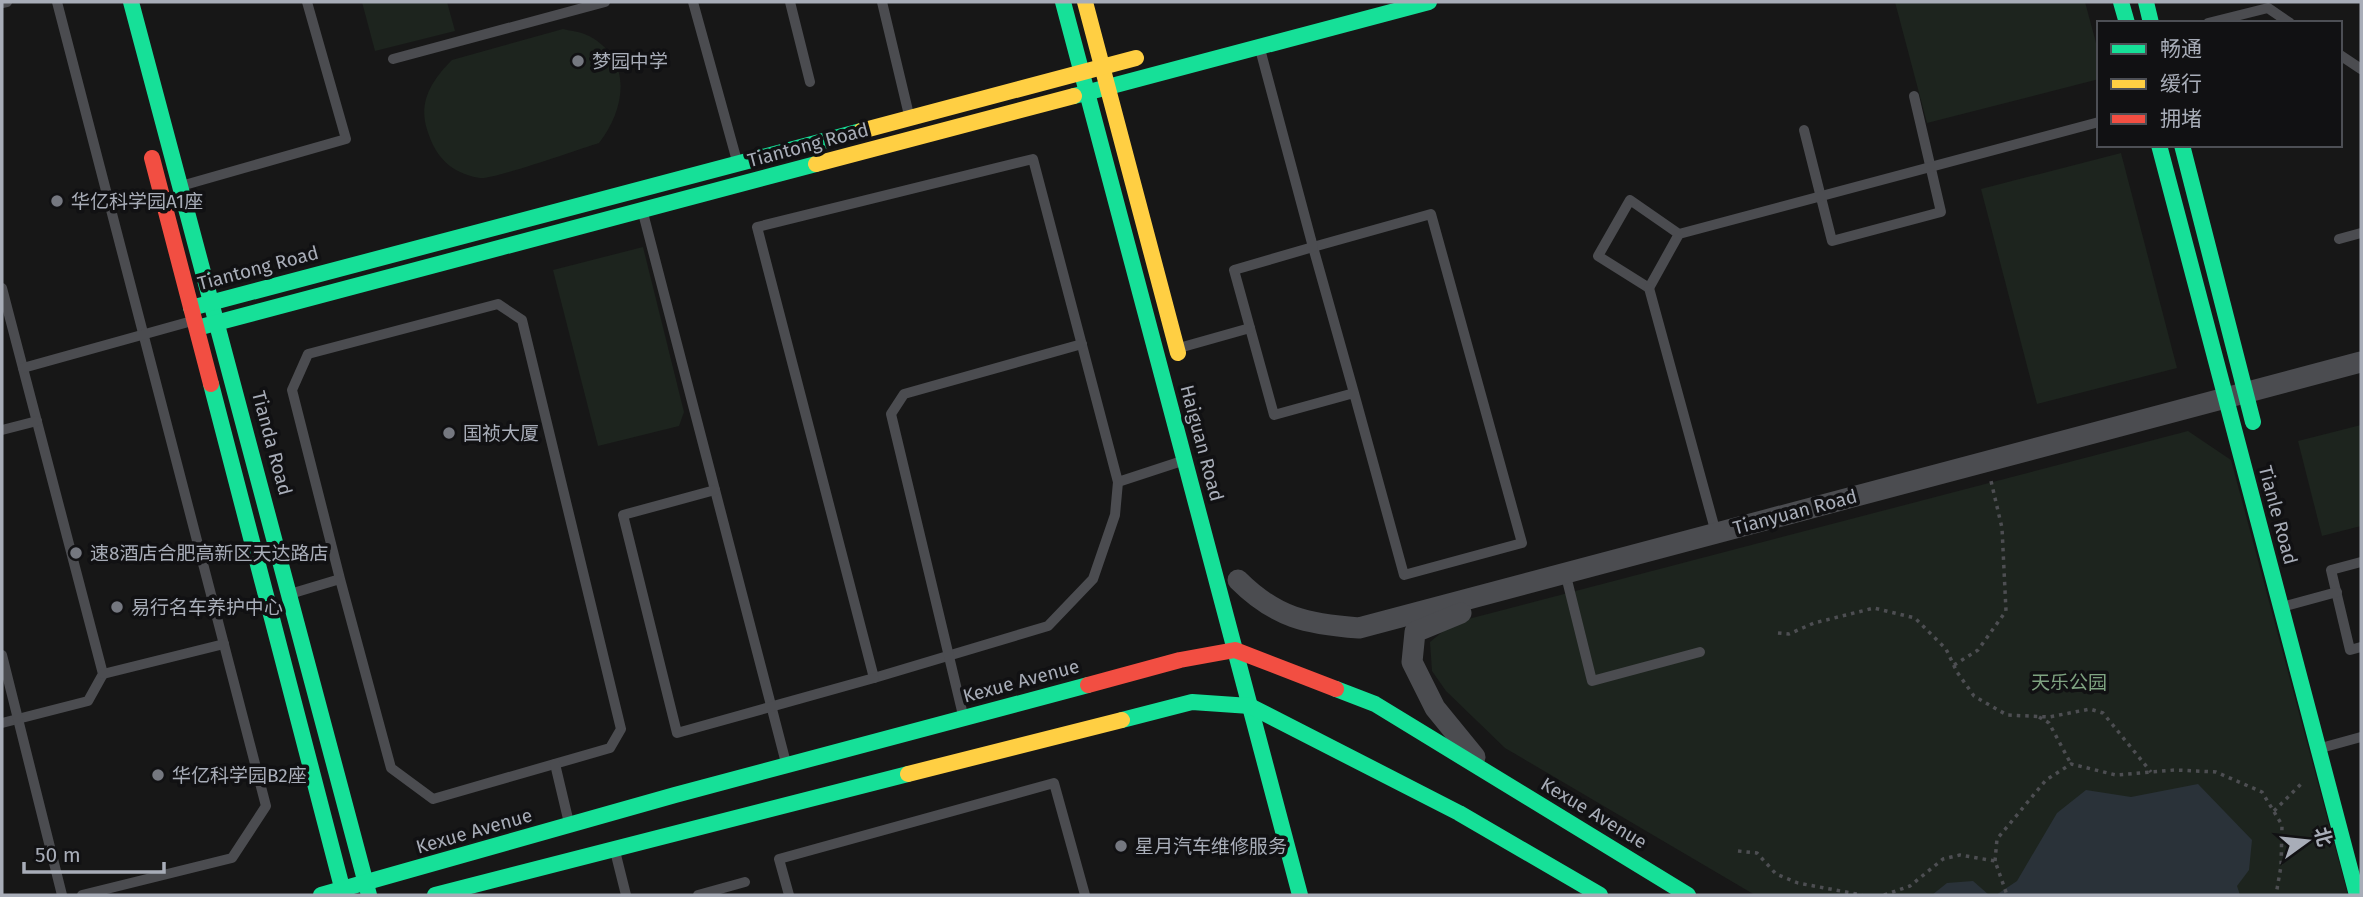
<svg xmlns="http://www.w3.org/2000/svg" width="2363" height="897" font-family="'Fira Sans','Noto Sans SC',sans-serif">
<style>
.green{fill:#1d241e}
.water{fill:#2a3239}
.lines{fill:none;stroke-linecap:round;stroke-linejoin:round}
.path{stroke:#4d4e52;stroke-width:3.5;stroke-dasharray:3.5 5;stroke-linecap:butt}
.lane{stroke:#4b4c50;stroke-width:10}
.street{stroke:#4b4c50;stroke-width:21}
.fast{stroke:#16e098;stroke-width:16}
.slow{stroke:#ffcf43;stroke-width:16}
.jam{stroke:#f24e42;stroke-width:16}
.poi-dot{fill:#757880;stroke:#111113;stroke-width:2.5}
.labels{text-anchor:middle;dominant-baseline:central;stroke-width:7;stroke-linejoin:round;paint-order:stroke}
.poi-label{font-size:19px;fill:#a8adb8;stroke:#111113;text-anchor:start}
.street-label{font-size:19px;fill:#a8adb8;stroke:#111113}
.park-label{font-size:19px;fill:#7fa381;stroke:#111113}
</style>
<rect width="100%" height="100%" fill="#171717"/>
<!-- green -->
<g class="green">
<path d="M362 2H447L455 31 375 51Z"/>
<path d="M1895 2H2085L2099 54V79L1927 123Z"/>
<path d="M563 29C571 31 582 32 589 36 634 60 625 110 599 143 580 149 492 180 480 178 449 173 434 155 426 126 419 99 434 78 452 60Z"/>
<path d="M2121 153 2177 368 2037 404 1981 189Z"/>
<path d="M643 247 684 412 679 426 598 446 553 270Z"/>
<path d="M2361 425V526L2322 536 2298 441Z"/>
<path d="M2188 431 2231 460 2348 895H1755L1505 748 1446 691 1432 671 1430 642 1453 623Z"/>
</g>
<!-- water -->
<g class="water">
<path d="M2198 784 2252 840 2249 870 2237 886 2240 895H1996L2017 881 2057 813 2086 790 2131 797Z"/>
<path d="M1973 881 1989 895H1932L1947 883Z"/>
</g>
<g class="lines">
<!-- path -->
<g class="path">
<path d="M1778 633 1789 634 1814 623 1874 608 1915 618 1946 649 1957 672 1974 696 2007 715 2049 717 2090 709 2103 713 2151 772"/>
<path d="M1954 665 1978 650 2006 611 2002 528 1991 481"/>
<path d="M2039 717 2049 723 2071 764"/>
<path d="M2274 811 2304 781"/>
<path d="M1738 851 1757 853 1776 874 1798 883 1862 895"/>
<path d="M1995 861 1997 839 2046 780 2071 764 2116 775 2175 770 2216 772 2262 792 2282 825 2281 866 2276 895"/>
<path d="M1884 895 1910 886 1943 859 1960 855 1995 861 2007 895"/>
</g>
<!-- lane -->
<g class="lane">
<path d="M57 2 266 806 232 858 82 895"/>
<path d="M693 2 737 161"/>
<path d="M790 2 810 82"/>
<path d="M882 2 909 115"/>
<path d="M2 3 7 2"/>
<path d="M2208 23 2268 8 2290 23"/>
<path d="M2340 55 2361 69"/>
<path d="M393 59 605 2"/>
<path d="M1804 130 1832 241 1941 212 1914 96"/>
<path d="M181 186 346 139 307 2"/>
<path d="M643 213 786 763"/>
<path d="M1679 234 1630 200 1598 256 1649 288 1679 234 2099 122"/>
<path d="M2339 239 2361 233"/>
<path d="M2 288 103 674 88 701 2 723"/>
<path d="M1649 288 1716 533"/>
<path d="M1250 328 1274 415 1354 393 1313 247 1431 214 1522 543 1404 575 1354 393"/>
<path d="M1179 348 1250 328 1234 270 1313 247 1260 49"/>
<path d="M23 368 192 321"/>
<path d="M2 430 37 421"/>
<path d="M1118 482 1115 515 1093 579 1048 626 874 678 757 227 1033 159 1118 482 1182 461"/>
<path d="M715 490 623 515 677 733 874 678"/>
<path d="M2361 562 2331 570 2350 650 2361 647"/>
<path d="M1565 572 1592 681 1700 652"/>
<path d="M290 594 340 579 292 390 308 354 498 304 522 320 621 729 610 748 433 799 391 768 340 579"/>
<path d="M2282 607 2337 592"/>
<path d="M2 655 62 895"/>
<path d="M103 674 224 644"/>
<path d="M963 715 891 414 904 394 1082 344"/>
<path d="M2321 748 2361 737"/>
<path d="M555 764 569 823"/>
<path d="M615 851 626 895"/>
<path d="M698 895 745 882"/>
<path d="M789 895 779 859 1054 783 1085 895"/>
</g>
<!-- street -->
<g class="street">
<path d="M1238 580C1276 618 1307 624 1359 628L2361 362"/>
<path d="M1461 613 1415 632 1412 662 1435 708 1475 757"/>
</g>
<!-- fast -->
<g class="fast">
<path d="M131 2 369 895"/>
<path d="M1063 2 1300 895"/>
<path d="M2121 2 2127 23"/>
<path d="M2146 2 2151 23"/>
<path d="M1074 96 1429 2"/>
<path d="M2159 145 2357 895"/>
<path d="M2182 145 2253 422"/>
<path d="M191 308 861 131"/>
<path d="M197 328 816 164"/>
<path d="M211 384 344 895"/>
<path d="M1336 689 1375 704 1688 895"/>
<path d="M1122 720 1192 702 1250 706 1459 813 1600 895"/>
<path d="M321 895 675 795 1088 685"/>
<path d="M435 895 908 774"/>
</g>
<!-- slow -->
<g class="slow">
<path d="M1085 2 1178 353"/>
<path d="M861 131 1136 58"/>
<path d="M816 164 1074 96"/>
<path d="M908 774 1122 720"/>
</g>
<!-- jam -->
<g class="jam">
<path d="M152 158 211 384"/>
<path d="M1088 685 1180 660 1235 650 1336 689"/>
</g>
</g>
<!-- markers -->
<g class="poi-dot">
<circle cx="578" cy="61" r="7"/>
<circle cx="57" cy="201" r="7"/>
<circle cx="449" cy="433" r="7"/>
<circle cx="76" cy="553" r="7"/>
<circle cx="117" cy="607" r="7"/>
<circle cx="158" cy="775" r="7"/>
<circle cx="1121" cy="846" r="7"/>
</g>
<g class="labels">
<!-- poi labels -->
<g class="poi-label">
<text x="592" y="61">梦园中学</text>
<text x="71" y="201">华亿科学园A1座</text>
<text x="463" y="433">国祯大厦</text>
<text x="90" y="553">速8酒店合肥高新区天达路店</text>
<text x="131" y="607">易行名车养护中心</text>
<text x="172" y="775">华亿科学园B2座</text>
<text x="1135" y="846">星月汽车维修服务</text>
</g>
<!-- street labels -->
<g class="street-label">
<text transform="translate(808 145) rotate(-15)">Tiantong Road</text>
<text transform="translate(258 268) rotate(-15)">Tiantong Road</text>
<text transform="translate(272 443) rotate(75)">Tianda Road</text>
<text transform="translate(1202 443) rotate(75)">Haiguan Road</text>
<text transform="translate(1795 512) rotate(-15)">Tianyuan Road</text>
<text transform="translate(2278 515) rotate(75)">Tianle Road</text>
<text transform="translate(1021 681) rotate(-15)">Kexue Avenue</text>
<text transform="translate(1594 813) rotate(31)">Kexue Avenue</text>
<text transform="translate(474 831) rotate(-16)">Kexue Avenue</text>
</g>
<!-- park labels -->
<g class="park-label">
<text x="2069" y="682">天乐公园</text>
</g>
</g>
<!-- border -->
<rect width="2363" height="897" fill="none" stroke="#a8adb8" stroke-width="7"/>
<!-- legend -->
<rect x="2097" y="21" width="245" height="126" fill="#111113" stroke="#4d4f55" stroke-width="2"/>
<rect x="2111" y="44" width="35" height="10" fill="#16e098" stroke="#4d4f55" stroke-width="2"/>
<text x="2160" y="56" font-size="21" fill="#a8adb8">畅通</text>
<rect x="2111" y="79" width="35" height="10" fill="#ffcf43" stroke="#4d4f55" stroke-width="2"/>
<text x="2160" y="91" font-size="21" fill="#a8adb8">缓行</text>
<rect x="2111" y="114" width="35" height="10" fill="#f24e42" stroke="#4d4f55" stroke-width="2"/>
<text x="2160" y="126" font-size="21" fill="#a8adb8">拥堵</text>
<!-- north arrow -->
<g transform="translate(2307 841) rotate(75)" stroke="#111113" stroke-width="5" paint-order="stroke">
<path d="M0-5L12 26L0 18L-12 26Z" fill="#a8adb8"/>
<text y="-10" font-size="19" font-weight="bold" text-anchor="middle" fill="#a8adb8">北</text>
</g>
<!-- scale -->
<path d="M24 862v10h140v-10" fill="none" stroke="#a8adb8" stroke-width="3.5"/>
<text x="35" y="862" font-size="21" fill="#a8adb8" stroke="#111113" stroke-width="5" paint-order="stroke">50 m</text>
</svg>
